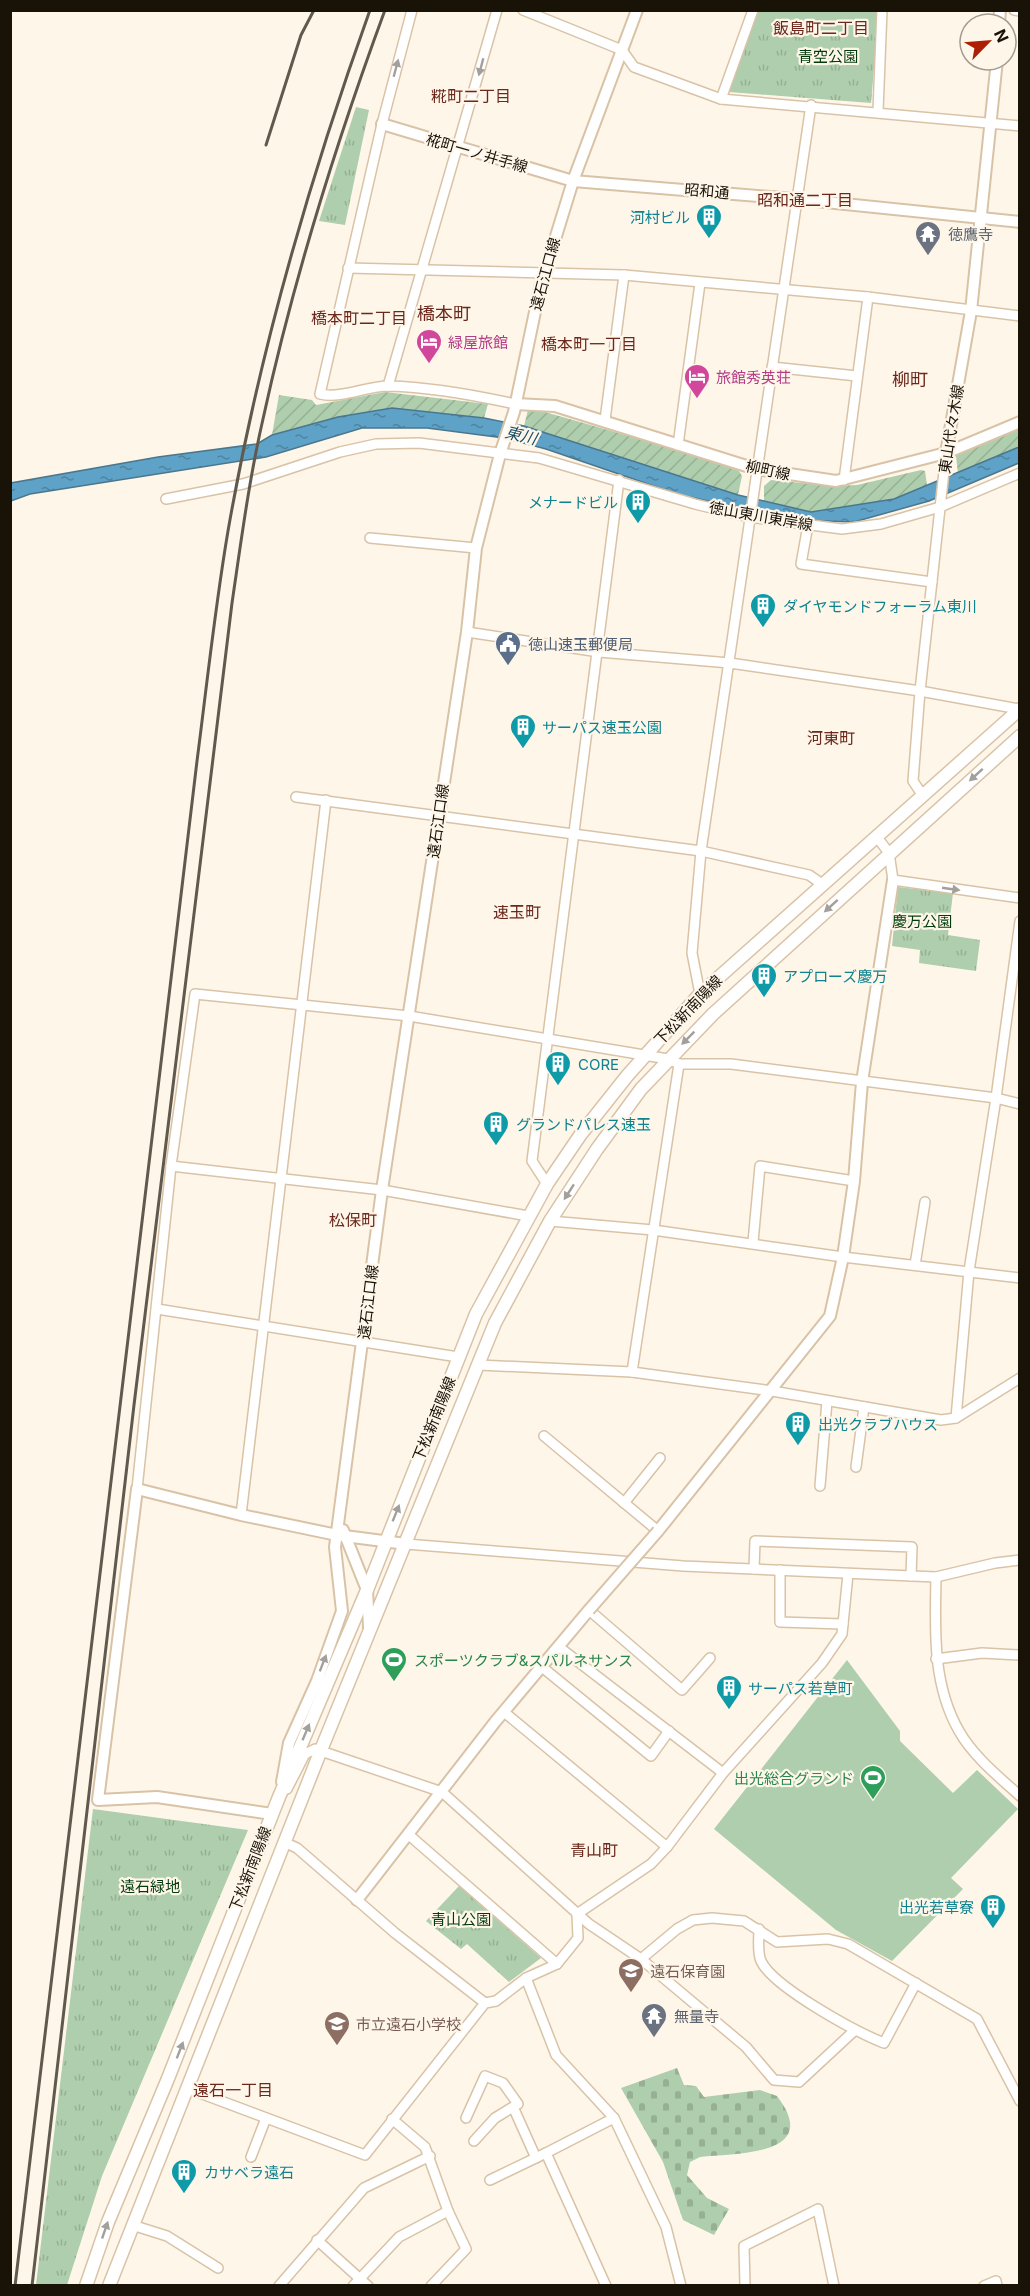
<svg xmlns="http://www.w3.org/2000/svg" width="1030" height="2296" font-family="Inter,'Noto Sans JP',sans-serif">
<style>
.grass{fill:#aecead}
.cemetery{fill:url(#cemetery-stones)}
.park{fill:url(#park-tufts)}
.garden{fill:url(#garden-furrows)}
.water{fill:url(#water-ripples);stroke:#4a778d;stroke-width:1.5}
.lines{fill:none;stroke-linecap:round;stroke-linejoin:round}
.minor-casing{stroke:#d9c3a7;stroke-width:12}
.tertiary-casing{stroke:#d9c3a7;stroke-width:14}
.secondary-casing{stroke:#d9c3a7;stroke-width:15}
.minor{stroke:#fff;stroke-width:9}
.tertiary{stroke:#fff;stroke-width:10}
.secondary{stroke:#fff;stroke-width:12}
.rail{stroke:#60594d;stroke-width:3}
.tertiary-bridge-casing{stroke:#d9c3a7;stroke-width:14;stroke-linecap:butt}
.tertiary-bridge{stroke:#fff;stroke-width:10}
.oneway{fill:#a3a09c}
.labels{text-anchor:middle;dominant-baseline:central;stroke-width:4.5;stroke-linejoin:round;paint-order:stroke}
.park-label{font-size:15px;fill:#023b0a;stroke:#fff6ea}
.street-label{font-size:15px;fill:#191207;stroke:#fff6ea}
.culture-label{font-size:15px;fill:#0d838f;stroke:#fff6ea;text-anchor:start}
.worship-label{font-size:15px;fill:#5b616d;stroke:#fff6ea;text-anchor:start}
.hotel-label{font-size:15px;fill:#b23c85;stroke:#fff6ea;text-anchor:start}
.service-label{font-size:15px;fill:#4e5e75;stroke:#fff6ea;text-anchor:start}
.leisure-label{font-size:15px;fill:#27864d;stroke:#fff6ea;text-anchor:start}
.education-label{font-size:15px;fill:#785e54;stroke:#fff6ea;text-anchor:start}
.neighbourhood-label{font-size:16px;fill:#6c281c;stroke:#fff6ea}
.water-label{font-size:16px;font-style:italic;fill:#164b66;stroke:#fff6ea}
.quarter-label{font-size:18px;fill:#6c281c;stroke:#fff6ea}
</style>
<defs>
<pattern id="cemetery-stones" width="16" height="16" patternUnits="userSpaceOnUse" patternTransform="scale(1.5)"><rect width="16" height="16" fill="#aecead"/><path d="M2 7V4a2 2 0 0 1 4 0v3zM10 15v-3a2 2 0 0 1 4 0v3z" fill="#95b093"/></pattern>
<pattern id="park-tufts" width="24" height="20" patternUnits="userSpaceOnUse" patternTransform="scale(1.5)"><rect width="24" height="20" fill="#aecead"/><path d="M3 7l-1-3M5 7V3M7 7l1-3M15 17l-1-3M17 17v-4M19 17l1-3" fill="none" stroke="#95b093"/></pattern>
<pattern id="garden-furrows" width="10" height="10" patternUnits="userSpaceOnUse" patternTransform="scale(1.5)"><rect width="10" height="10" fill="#aecead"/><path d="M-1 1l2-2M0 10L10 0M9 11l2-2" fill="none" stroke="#95b093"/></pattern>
<pattern id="water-ripples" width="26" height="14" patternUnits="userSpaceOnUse" patternTransform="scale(1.5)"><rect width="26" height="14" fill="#5fa2c7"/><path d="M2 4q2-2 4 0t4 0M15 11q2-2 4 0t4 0" fill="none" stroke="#4e83a0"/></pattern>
</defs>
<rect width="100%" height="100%" fill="#fff6ea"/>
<!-- grass -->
<path class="grass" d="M847 1660 900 1731V1741L953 1793 977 1770 1018 1809 951 1878 963 1889 892 1961 836 1930 714 1829Z"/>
<!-- cemetery -->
<path class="cemetery" d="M677 2068 684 2085 696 2086 704 2097 760 2090 777 2096C823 2156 737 2153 700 2157L690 2162 687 2175 707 2198 729 2209 714 2235 683 2220 663 2162 621 2088Z"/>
<!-- park -->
<g class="park">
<path d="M757 11H879L871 103 729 92Z"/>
<path d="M356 107 369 110 345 225 319 221Z"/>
<path d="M898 887 953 893 948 935 980 940 976 971 919 963 920 950 892 946Z"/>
<path d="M93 1809 248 1830 102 2176 67 2285H36Z"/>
<path d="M459 1886 541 1958 509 1982 467 1944 461 1949 426 1921Z"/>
</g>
<!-- garden -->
<g class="garden">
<path d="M385 392 488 404 484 418 392 408 338 417 272 435 279 395 312 400 316 405Z"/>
<path d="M528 410H538L671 448 739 471 742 476 738 495 524 426Z"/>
<path d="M1019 428V447L958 474 956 456 959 454Z"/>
<path d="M921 470 925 471 927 485 894 499 811 512 764 501V486L771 480 833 486 857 485Z"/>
</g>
<!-- water -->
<path class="water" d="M392 408 484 418 524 426 738 495 811 512 894 499 1019 447V463L929 501 854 522 799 520 680 495 546 449 504 438 427 428H362L266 457 30 494 11 501V483L158 457 257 444 272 435 338 417Z"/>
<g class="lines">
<defs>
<g id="minor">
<path d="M412 10 382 124 320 394C342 399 366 386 389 386 432 387 474 395 515 404"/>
<path d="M523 10 622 50 634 67 721 99 1020 126"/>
<path d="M1014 10 1020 11"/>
<path d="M721 99 753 10"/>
<path d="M878 111 882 10"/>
<path d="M348 268 624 275 868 297 1020 316"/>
<path d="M772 367 857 376"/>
<path d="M388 386 497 10"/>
<path d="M605 420 624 275"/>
<path d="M678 445 700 283"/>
<path d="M844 480 868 297"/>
<path d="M166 499 243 484 340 452 376 444 419 443 539 458 695 504 749 517 842 529 881 524 940 507 1020 473"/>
<path d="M808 525 801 564 932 582"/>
<path d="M370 538 476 548"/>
<path d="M467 632 599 652 730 663 920 691 1019 709"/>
<path d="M923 796 913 781 920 691 946 453"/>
<path d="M296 797 701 851 809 875 822 884"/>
<path d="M877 837 889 853 893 880 1020 898"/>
<path d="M700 994 692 953 701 851 811 105"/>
<path d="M171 1166 382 1190 528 1216"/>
<path d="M547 1184 532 1161 619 480"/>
<path d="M550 1221 653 1230 843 1257 1020 1278"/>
<path d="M753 1242 760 1166 854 1181"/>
<path d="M915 1265 925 1202"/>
<path d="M157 1309 458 1357"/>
<path d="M479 1365 632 1372 772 1391 941 1420 956 1418 1020 1378"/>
<path d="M632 1372 679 1064"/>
<path d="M956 1418 969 1271 996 1098 1020 921"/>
<path d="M544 1436 658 1531"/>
<path d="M856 1467 864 1407"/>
<path d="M820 1486 827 1401"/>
<path d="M137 1489 171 1166 195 994 409 1016 668 1059 679 1064H731L996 1098 1020 1104"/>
<path d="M624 1503 660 1458"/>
<path d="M241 1515 326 800"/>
<path d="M406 1544 683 1566 936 1577 995 1563 1020 1560"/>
<path d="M754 1569 755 1541 912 1547 911 1576"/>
<path d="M780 1570V1622L843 1624"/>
<path d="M936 1577C935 1629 932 1684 959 1731 973 1756 999 1777 1020 1796"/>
<path d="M589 1610 682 1690 710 1658"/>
<path d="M559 1647 723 1773"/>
<path d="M936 1659 982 1653 1020 1655"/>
<path d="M542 1667 651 1756 669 1731"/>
<path d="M504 1712 667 1847"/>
<path d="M287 1789 305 1754 315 1749 442 1792 589 1924 641 1959 746 2047 774 2080 799 2082 854 2031"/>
<path d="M409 1835 557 1964"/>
<path d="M286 1843 297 1848 395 1933 485 2003"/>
<path d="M577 1914 651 1864 667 1847 723 1773 822 1663 842 1634 848 1574"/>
<path d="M759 1929C759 1939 757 1952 761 1961 773 1987 856 2032 884 2043L916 1983"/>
<path d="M641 1959 677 1929 693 1920 712 1918 744 1921 777 1942 828 1939 848 1944 977 2019 1020 2101"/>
<path d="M526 1978 556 2055 614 2118 666 2227 681 2286"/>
<path d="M189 2089 365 2155 485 2003 496 2001 526 1978 557 1964 578 1938 577 1914"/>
<path d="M514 2109 536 2158"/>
<path d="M466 2118 485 2076 503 2083 518 2104 495 2118 474 2141"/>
<path d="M392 2119 425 2147 448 2211 466 2249 431 2286"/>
<path d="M251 2157 266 2118"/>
<path d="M490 2180 546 2153"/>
<path d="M132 2225 167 2236 218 2268"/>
<path d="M317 2240 368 2286"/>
<path d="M279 2286 364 2188 430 2156"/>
<path d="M353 2286 399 2237 448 2211"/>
<path d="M606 2286 546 2153 614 2118"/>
<path d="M745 2286 744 2246 818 2209 834 2286"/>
<path d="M984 2286 996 2281 997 2286"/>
</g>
<g id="tertiary">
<path d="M999 24 1000 10"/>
<path d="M382 124 573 181 796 199 1020 222"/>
<path d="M515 404 555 406 756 469 836 481 946 453 1020 422"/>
<path d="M946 453 971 311 997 60"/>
<path d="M343 1530 367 1590 369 1627"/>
<path d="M658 1531 830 1316 843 1257 854 1181 862 1082 893 880"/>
<path d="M282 1782 289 1743 317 1681 342 1611 335 1547 382 1190 467 632 476 548 500 454 514 412 540 288 573 181 637 10"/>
<path d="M272 1814 157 1797 98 1800 137 1489 241 1515 337 1535 406 1544"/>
<path d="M357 1900 495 1722 589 1610"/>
</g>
<g id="secondary">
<path d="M86 2286 108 2222 167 2081 279 1797 367 1590 476 1314 547 1184 581 1134 627 1076 700 994 1020 709"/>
<path d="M109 2286 321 1750 495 1323 550 1221 597 1149 641 1089 713 1014 1020 736"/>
</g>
</defs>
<!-- minor casing -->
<use href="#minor" class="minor-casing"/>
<!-- tertiary casing -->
<use href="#tertiary" class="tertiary-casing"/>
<!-- secondary casing -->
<use href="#secondary" class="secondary-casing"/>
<!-- minor -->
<use href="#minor" class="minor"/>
<!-- tertiary -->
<use href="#tertiary" class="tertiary"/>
<!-- secondary -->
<use href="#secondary" class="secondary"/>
<!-- rail -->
<g class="rail">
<path d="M266 145 301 35 314 10"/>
<path d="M15 2286 197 761C207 684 215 607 228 531 259 353 309 180 370 10"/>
<path d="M32 2286 134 1405 232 603C241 542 249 480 263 419 293 281 336 143 385 10"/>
</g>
<defs>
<path id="tertiary-bridge" d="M589 1610 658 1531"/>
</defs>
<!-- tertiary-bridge casing -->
<use href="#tertiary-bridge" class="tertiary-bridge-casing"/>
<!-- tertiary-bridge -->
<use href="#tertiary-bridge" class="tertiary-bridge"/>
</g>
<!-- one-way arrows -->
<defs><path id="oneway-solid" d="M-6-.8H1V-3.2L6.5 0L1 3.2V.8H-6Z" transform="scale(1.5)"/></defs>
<g class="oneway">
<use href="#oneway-solid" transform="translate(481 67) rotate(105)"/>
<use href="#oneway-solid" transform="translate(396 68) rotate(-75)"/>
<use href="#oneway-solid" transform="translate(976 775) rotate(138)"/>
<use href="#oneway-solid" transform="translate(951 889) rotate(8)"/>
<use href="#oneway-solid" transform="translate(831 906) rotate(138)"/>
<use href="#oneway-solid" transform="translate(688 1038) rotate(135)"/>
<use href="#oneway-solid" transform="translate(569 1192) rotate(123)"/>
<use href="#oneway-solid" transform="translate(396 1513) rotate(-68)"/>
<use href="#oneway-solid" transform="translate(323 1663) rotate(-69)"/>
<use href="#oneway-solid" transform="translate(306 1732) rotate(-67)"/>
<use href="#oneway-solid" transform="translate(180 2050) rotate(-69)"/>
<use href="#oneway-solid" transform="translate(105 2230) rotate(-71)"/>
</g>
<!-- icons -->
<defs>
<symbol id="building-pin" viewBox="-11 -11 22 30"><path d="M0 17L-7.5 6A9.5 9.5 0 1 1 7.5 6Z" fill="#0f9aa8" stroke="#fff6ea"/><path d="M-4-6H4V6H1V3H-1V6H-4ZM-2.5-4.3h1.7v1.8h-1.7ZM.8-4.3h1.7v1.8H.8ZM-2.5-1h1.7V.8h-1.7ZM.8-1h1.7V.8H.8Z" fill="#fff"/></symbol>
<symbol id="temple-pin" viewBox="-11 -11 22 30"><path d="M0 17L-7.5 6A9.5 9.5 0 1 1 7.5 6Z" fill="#6b7280" stroke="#fff6ea"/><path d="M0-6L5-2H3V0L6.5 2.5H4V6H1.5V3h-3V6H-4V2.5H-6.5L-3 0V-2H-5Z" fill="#fff"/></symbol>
<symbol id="hotel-pin" viewBox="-11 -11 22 30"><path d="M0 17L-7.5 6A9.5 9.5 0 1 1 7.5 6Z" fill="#d1479c" stroke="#fff6ea"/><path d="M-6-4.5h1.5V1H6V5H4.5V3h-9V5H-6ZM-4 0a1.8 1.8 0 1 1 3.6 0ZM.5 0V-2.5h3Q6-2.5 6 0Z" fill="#fff"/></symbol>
<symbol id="civic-pin" viewBox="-11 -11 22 30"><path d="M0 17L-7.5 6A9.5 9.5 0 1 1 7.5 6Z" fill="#5c6f8a" stroke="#fff6ea"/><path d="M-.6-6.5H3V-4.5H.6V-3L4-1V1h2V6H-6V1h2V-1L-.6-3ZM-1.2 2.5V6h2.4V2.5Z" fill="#fff"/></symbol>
<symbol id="stadium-pin" viewBox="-11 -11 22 30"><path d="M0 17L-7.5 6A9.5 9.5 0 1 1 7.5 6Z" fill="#2e9e5b" stroke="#fff6ea"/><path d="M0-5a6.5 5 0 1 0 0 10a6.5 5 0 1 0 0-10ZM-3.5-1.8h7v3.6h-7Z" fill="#fff"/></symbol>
<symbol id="school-pin" viewBox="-11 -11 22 30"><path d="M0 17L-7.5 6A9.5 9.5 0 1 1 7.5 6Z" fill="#8d6e63" stroke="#fff6ea"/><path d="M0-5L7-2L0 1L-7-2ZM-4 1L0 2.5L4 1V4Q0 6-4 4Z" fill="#fff"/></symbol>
</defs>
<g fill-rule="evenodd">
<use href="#building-pin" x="694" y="202" width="30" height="40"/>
<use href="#temple-pin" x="913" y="219" width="30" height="40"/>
<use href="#hotel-pin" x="414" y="327" width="30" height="40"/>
<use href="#hotel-pin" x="682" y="362" width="30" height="40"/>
<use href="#building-pin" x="623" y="487" width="30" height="40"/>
<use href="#building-pin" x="748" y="591" width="30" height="40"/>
<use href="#civic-pin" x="493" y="629" width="30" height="40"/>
<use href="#building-pin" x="508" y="712" width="30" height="40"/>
<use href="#building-pin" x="749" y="961" width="30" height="40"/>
<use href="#building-pin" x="543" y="1049" width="30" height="40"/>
<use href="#building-pin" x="481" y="1109" width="30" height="40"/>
<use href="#building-pin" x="783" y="1409" width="30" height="40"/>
<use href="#stadium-pin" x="379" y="1645" width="30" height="40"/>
<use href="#building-pin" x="714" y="1673" width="30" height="40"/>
<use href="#stadium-pin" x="858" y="1763" width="30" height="40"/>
<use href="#building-pin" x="978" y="1892" width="30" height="40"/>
<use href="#school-pin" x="616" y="1956" width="30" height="40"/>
<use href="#temple-pin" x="639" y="2001" width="30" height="40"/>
<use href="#school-pin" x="322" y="2009" width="30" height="40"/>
<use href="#building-pin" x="169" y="2157" width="30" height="40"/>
</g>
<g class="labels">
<!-- park labels -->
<g class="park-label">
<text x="828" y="56">青空公園</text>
<text x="922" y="921">慶万公園</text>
<text x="150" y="1886">遠石緑地</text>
<text x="461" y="1919">青山公園</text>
</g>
<!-- street labels -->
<g class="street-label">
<text transform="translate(477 153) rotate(16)">椛町一ノ井手線</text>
<text transform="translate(707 191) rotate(5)">昭和通</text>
<text transform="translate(545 274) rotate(-75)">遠石江口線</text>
<text transform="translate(951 429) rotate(-81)">東山代々木線</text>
<text transform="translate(768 470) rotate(12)">柳町線</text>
<text transform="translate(761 516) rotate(10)">徳山東川東岸線</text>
<text transform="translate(438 821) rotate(-82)">遠石江口線</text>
<text transform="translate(688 1010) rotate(-46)">下松新南陽線</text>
<text transform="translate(368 1302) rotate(-83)">遠石江口線</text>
<text transform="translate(434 1419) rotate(-68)">下松新南陽線</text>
<text transform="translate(250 1869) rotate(-69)">下松新南陽線</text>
</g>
<!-- culture labels -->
<g class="culture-label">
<text x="690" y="217" text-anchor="end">河村ビル</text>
<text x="618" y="502" text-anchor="end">メナードビル</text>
<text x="783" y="606">ダイヤモンドフォーラム東川</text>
<text x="542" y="727">サーパス速玉公園</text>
<text x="783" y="976">アプローズ慶万</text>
<text x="578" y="1064">CORE</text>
<text x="516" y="1124">グランドパレス速玉</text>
<text x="818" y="1424">出光クラブハウス</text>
<text x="748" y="1688">サーパス若草町</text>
<text x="974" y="1907" text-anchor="end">出光若草寮</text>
<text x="204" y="2172">カサベラ遠石</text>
</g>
<!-- worship labels -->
<g class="worship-label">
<text x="948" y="234">徳鷹寺</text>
<text x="674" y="2016">無量寺</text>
</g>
<!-- hotel labels -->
<g class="hotel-label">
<text x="448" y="342">緑屋旅館</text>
<text x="716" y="377">旅館秀英荘</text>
</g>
<!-- service labels -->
<g class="service-label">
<text x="528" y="644">徳山速玉郵便局</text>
</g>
<!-- leisure labels -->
<g class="leisure-label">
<text x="414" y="1660">スポーツクラブ&amp;スパルネサンス</text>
<text x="854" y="1778" text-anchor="end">出光総合グランド</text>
</g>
<!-- education labels -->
<g class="education-label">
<text x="650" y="1971">遠石保育園</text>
<text x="356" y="2024">市立遠石小学校</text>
</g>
<!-- neighbourhood labels -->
<g class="neighbourhood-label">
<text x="821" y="28">飯島町二丁目</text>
<text x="471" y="96">糀町二丁目</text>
<text x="805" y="200">昭和通二丁目</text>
<text x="359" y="318">橋本町二丁目</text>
<text x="589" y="344">橋本町一丁目</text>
<text x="831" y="738">河東町</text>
<text x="517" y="912">速玉町</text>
<text x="353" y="1220">松保町</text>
<text x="594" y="1850">青山町</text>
<text x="233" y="2090">遠石一丁目</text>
</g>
<!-- water labels -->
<g class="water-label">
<text transform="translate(521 435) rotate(14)">東川</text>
</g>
<!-- quarter labels -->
<g class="quarter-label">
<text x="444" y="313">橋本町</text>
<text x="910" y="379">柳町</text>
</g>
</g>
<!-- border -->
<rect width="1030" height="2296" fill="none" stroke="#191207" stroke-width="24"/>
<!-- north arrow -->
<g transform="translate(988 42) rotate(65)"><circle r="28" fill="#fff6ea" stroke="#a39b8f" stroke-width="1.5"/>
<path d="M0-4.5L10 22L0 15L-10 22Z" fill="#ad1f04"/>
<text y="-9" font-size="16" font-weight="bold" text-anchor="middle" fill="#191207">N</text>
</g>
</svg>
